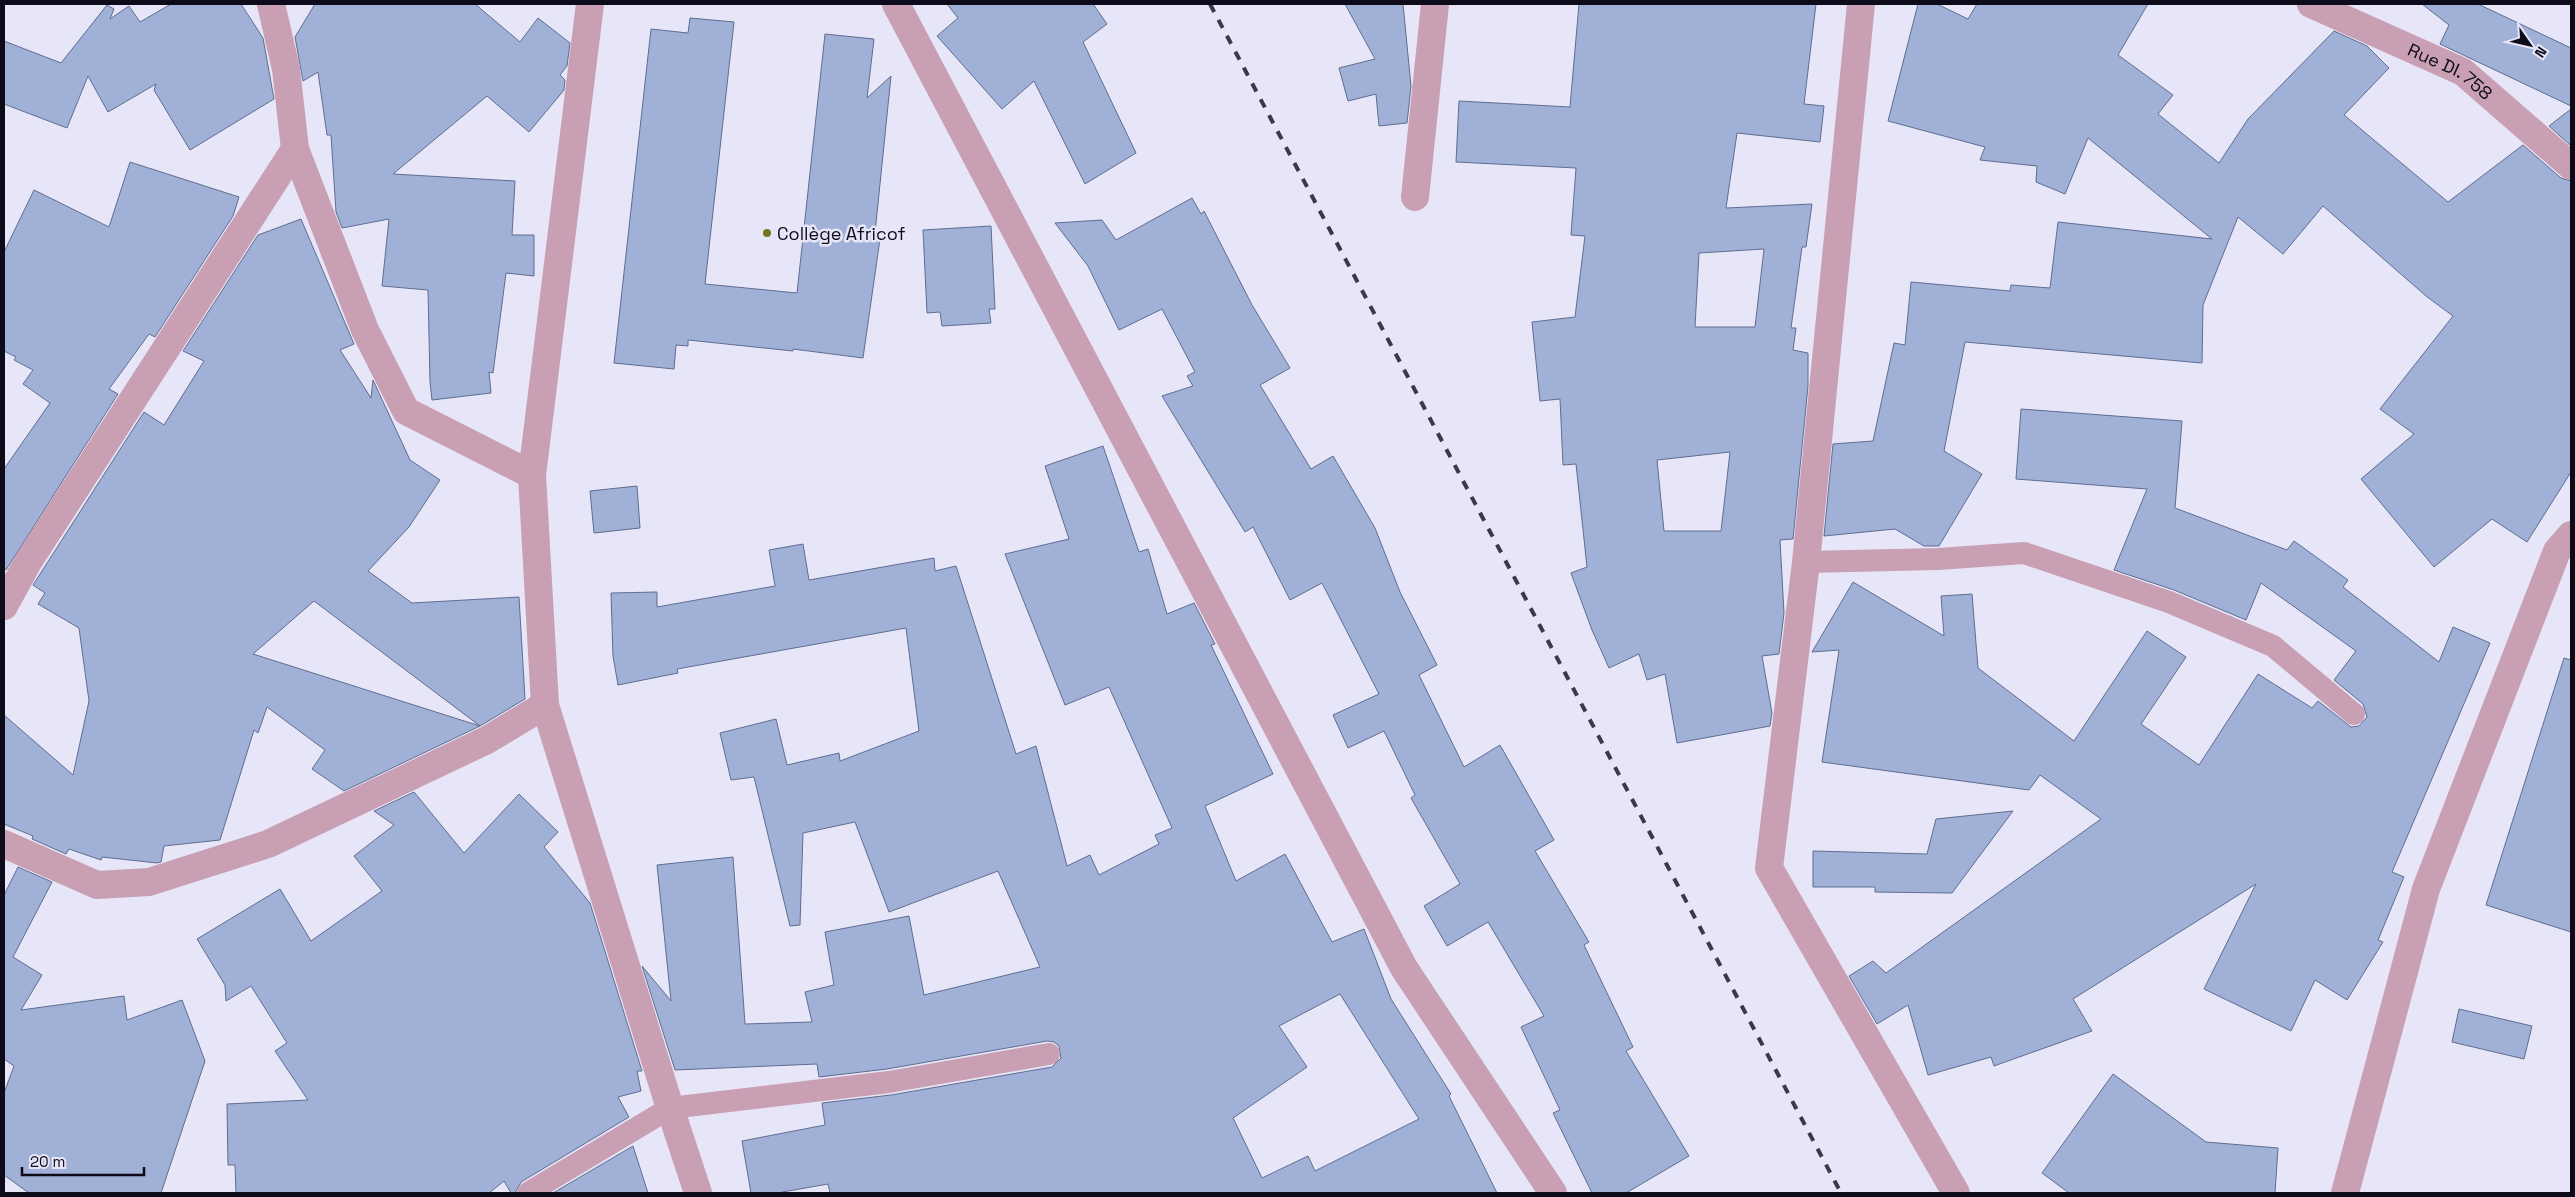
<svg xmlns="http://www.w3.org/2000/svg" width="2575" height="1197" font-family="'Space Grotesk',sans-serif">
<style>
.building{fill:#a0b0d7;stroke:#5f6d90;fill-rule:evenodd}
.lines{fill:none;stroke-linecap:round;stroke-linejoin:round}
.service{stroke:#c99fb4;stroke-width:22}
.minor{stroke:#c99fb4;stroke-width:28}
.tertiary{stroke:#c99fb4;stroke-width:28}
.rail{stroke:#3b3948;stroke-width:4;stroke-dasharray:9 9;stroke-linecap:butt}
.poi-dot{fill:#78761b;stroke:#e7e6f8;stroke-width:2}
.labels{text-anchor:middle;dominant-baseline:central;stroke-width:5;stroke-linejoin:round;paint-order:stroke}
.street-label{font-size:18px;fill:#0d0b19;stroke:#e7e6f8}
.poi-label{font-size:18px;fill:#0d0b19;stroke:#e7e6f8;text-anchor:start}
</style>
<rect width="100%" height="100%" fill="#e7e6f8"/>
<!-- building -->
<g class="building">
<path d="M171 4H241L263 38 274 99 190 150 154 90 156 84 108 112 88 76 67 128 4 104V41L61 63 107 5 114 9 110 19 129 6 140 22Z"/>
<path d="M315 4H475L520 42 538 18 570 43 567 66 560 75 565 80 564 90 529 132 487 96 393 174 515 181 512 235H534V276L506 273 493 373 489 372 491 393 432 400 430 382 428 290 382 286 389 219 342 228 336 212 331 135H327L318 72 303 81 295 37Z"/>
<path d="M947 4H1093L1107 24 1083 42 1136 153 1085 184 1034 81 1002 109 937 36 958 18Z"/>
<path d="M1345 4H1403L1411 86 1407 123 1379 126 1376 94 1348 101 1339 68 1375 59Z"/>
<path d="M1579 4H1816L1804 104 1824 106 1820 142 1737 133 1726 208 1812 204 1806 247H1802L1791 328H1796L1793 350 1808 353V386L1793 539 1780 540 1784 613 1779 654 1762 656 1772 713 1770 726 1677 743 1665 674 1647 680 1639 654 1609 668 1592 630 1571 573 1587 567 1576 464 1563 465 1560 399 1540 401 1532 322 1575 317 1585 236 1571 235 1576 168 1456 162 1459 101 1570 107ZM1764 249 1755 327H1695L1699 253ZM1730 452 1721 531H1664L1657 460Z"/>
<path d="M1918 4H1937L1968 19 1977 4H2148L2118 55 2173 95 2158 114 2219 163 2248 119 2334 31 2367 46 2389 68 2344 115 2448 202 2523 145 2561 178 2571 181V472L2527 542 2492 519 2434 567 2361 479 2414 434 2380 409 2453 316 2426 296 2323 206 2283 254 2238 217 2203 305 2202 363 1965 342 1944 451 1982 474 1939 546H1924L1895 529 1824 536 1833 444 1873 441 1894 343 1905 345 1911 282 2010 291 2011 285 2050 288 2058 222 2212 239 2088 138 2065 194 2036 182 2037 166 1980 160 1985 147 1888 121Z"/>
<path d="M2422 4H2478L2571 48V106L2440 44 2449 25Z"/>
<path d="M690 18 734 22 705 284 797 293 825 34 874 39 867 98 891 76 875 233 881 232 863 358 793 349V351L688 340V346L676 345 674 369 614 363 651 29 688 33Z"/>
<path d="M2571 109V146L2549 126Z"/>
<path d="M130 162 239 197 233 216 155 337 149 334 109 389 118 394 6 570 4 568V469L50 403 23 384 33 370 14 360 16 357 4 351V252L34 190 109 227Z"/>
<path d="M1192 198 1201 214 1204 211 1252 305 1290 368 1260 385 1311 469 1333 456 1375 528 1400 592 1437 665 1419 675 1464 767 1500 745 1554 840 1535 851 1589 942 1584 945 1633 1047 1626 1051 1689 1156 1626 1193H1592L1553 1113 1560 1110 1521 1027 1544 1016 1488 922 1447 946 1424 906 1460 884 1411 798 1415 795 1384 731 1348 748 1333 715 1379 694 1322 583 1290 600 1253 527 1245 532 1162 396 1193 386 1187 376 1195 372 1162 309 1119 330 1088 266 1055 223 1102 220 1116 240Z"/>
<path d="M301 219 354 344 340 350 371 398 373 380 410 460 440 480 409 527 368 571 412 603 519 597 525 699 480 726 344 791 312 769 325 750 267 707 258 733 254 730 220 840 164 846 161 862 157 863 102 857 101 860 69 849 66 854 32 839 33 836 4 824V715L73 775 89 701 79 628 38 604 45 593 33 585 144 412 164 425 204 361 183 351 258 235ZM314 601 480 726 253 654Z"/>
<path d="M991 226 995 309H989L991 323 942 326 940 312 927 313 923 230Z"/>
<path d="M2021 409 2182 421 2175 508 2287 550 2294 541 2348 580 2343 587 2439 662 2453 627 2490 643 2392 872 2404 877 2378 940 2383 942 2347 1000 2315 980 2291 1031 2204 989 2256 884 2073 999 2092 1031 1994 1066 1991 1057 1928 1075 1908 1005 1877 1024 1849 976 1873 961 1886 973 2101 819 2040 775 2029 790 1822 762 1839 650 1812 652 1853 582 1944 636 1941 596 1972 594 1978 668 2074 741 2147 631 2186 657 2141 724 2199 765 2258 674 2312 708 2318 701 2351 727 2359 726 2367 717 2363 704 2334 680 2356 651 2261 583 2246 620 2174 590 2114 570 2147 489 2016 479Z"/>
<path d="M1103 446 1139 552 1148 549 1167 614 1194 603 1215 644 1211 645 1273 774 1205 806 1236 881 1285 854 1332 942 1364 929 1391 999 1451 1094 1449 1096 1497 1193H830L828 1184 777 1193H751L742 1141 825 1125 822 1103 891 1095 1052 1067 1061 1058 1059 1046 1054 1042 1047 1041 887 1069 819 1077 817 1064 675 1070 642 966 671 1001 657 865 733 857 745 1024 812 1022 805 992 834 985 825 932 909 916 924 995 1040 967 998 871 889 912 855 822 803 833 800 925 790 926 754 777 731 780 720 733 776 719 787 765 839 753 840 761 919 731 906 628 677 669 678 673 618 685 613 656 611 593 657 592V607L775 586 769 550 803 544 809 580 934 558 935 571 956 566 1016 754 1036 746 1067 866 1090 855 1099 875 1159 844 1155 835 1172 828 1109 687 1065 705 1005 554 1069 539 1045 466ZM1340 994 1419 1119 1315 1171 1308 1156 1262 1178 1233 1118 1307 1067 1279 1026Z"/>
<path d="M637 486 640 528 594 533 590 491Z"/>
<path d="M2564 658 2571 660V932L2486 905Z"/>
<path d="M414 792 464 853 519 794 558 832 544 847 590 903 642 1071H637L641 1091 618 1097 629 1117 521 1182 515 1193H511L504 1181 489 1193H236L235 1165H228L227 1104 308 1100 275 1051 287 1043 251 986 226 1001 225 985 197 939 280 889 311 941 382 891 354 856 394 825 374 811Z"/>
<path d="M2013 811 1952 893 1875 892V887H1813V851L1927 854 1936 819Z"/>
<path d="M18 867 52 882 13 957 42 975 21 1010 124 996 127 1020 182 1000 205 1061 161 1193H29L4 1175V1093L14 1066 4 1059V895Z"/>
<path d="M2459 1009 2532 1026 2524 1059 2452 1042Z"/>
<path d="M2113 1074 2206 1142 2278 1148 2275 1193H2069L2042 1173Z"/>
<path d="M633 1146 648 1193H553Z"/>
</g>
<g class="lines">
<!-- service -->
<g class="service">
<path d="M1806 562 1938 559 2024 553 2169 602 2273 646 2354 714"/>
<path d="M528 1193 670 1108 889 1082 1049 1054"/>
</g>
<!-- minor -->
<g class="minor">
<path d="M271 4 286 69 295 149 365 330 406 411 532 475"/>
<path d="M590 4 532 475 545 705 670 1108 698 1193"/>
<path d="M1861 4 1806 562 1769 868 1956 1193"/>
<path id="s1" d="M2311 4 2463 72 2571 166"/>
<path d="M1415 197 1435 4"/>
<path d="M4 606 28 562 295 149"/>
<path d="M4 844 97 885 149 882 268 844 487 740 545 705"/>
<path d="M2345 1193 2426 889 2557 551 2571 535"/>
</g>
<!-- tertiary -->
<path class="tertiary" d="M896 4 1404 968 1553 1193"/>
<!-- rail -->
<path class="rail" d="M1210 4 1841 1193"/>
</g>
<!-- markers -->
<circle class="poi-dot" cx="767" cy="233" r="5"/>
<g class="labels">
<!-- street labels -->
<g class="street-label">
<text stroke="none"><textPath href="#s1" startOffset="155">Rue DI. 758</textPath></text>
</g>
<!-- poi labels -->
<g class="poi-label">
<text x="777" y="233">Collège Africof</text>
</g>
</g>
<!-- border -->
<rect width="2575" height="1197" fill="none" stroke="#0d0b19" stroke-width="10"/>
<!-- north arrow -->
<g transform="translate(2530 45) rotate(124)" stroke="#e7e6f8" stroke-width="4" paint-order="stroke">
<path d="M0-4L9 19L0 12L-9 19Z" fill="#0d0b19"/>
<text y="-8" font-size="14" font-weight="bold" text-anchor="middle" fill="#0d0b19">N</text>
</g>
<!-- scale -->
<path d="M22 1167v8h122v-8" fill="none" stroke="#0d0b19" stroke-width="2.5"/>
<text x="30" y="1167" font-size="15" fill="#0d0b19" stroke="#e7e6f8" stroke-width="4" paint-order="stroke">20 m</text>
</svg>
